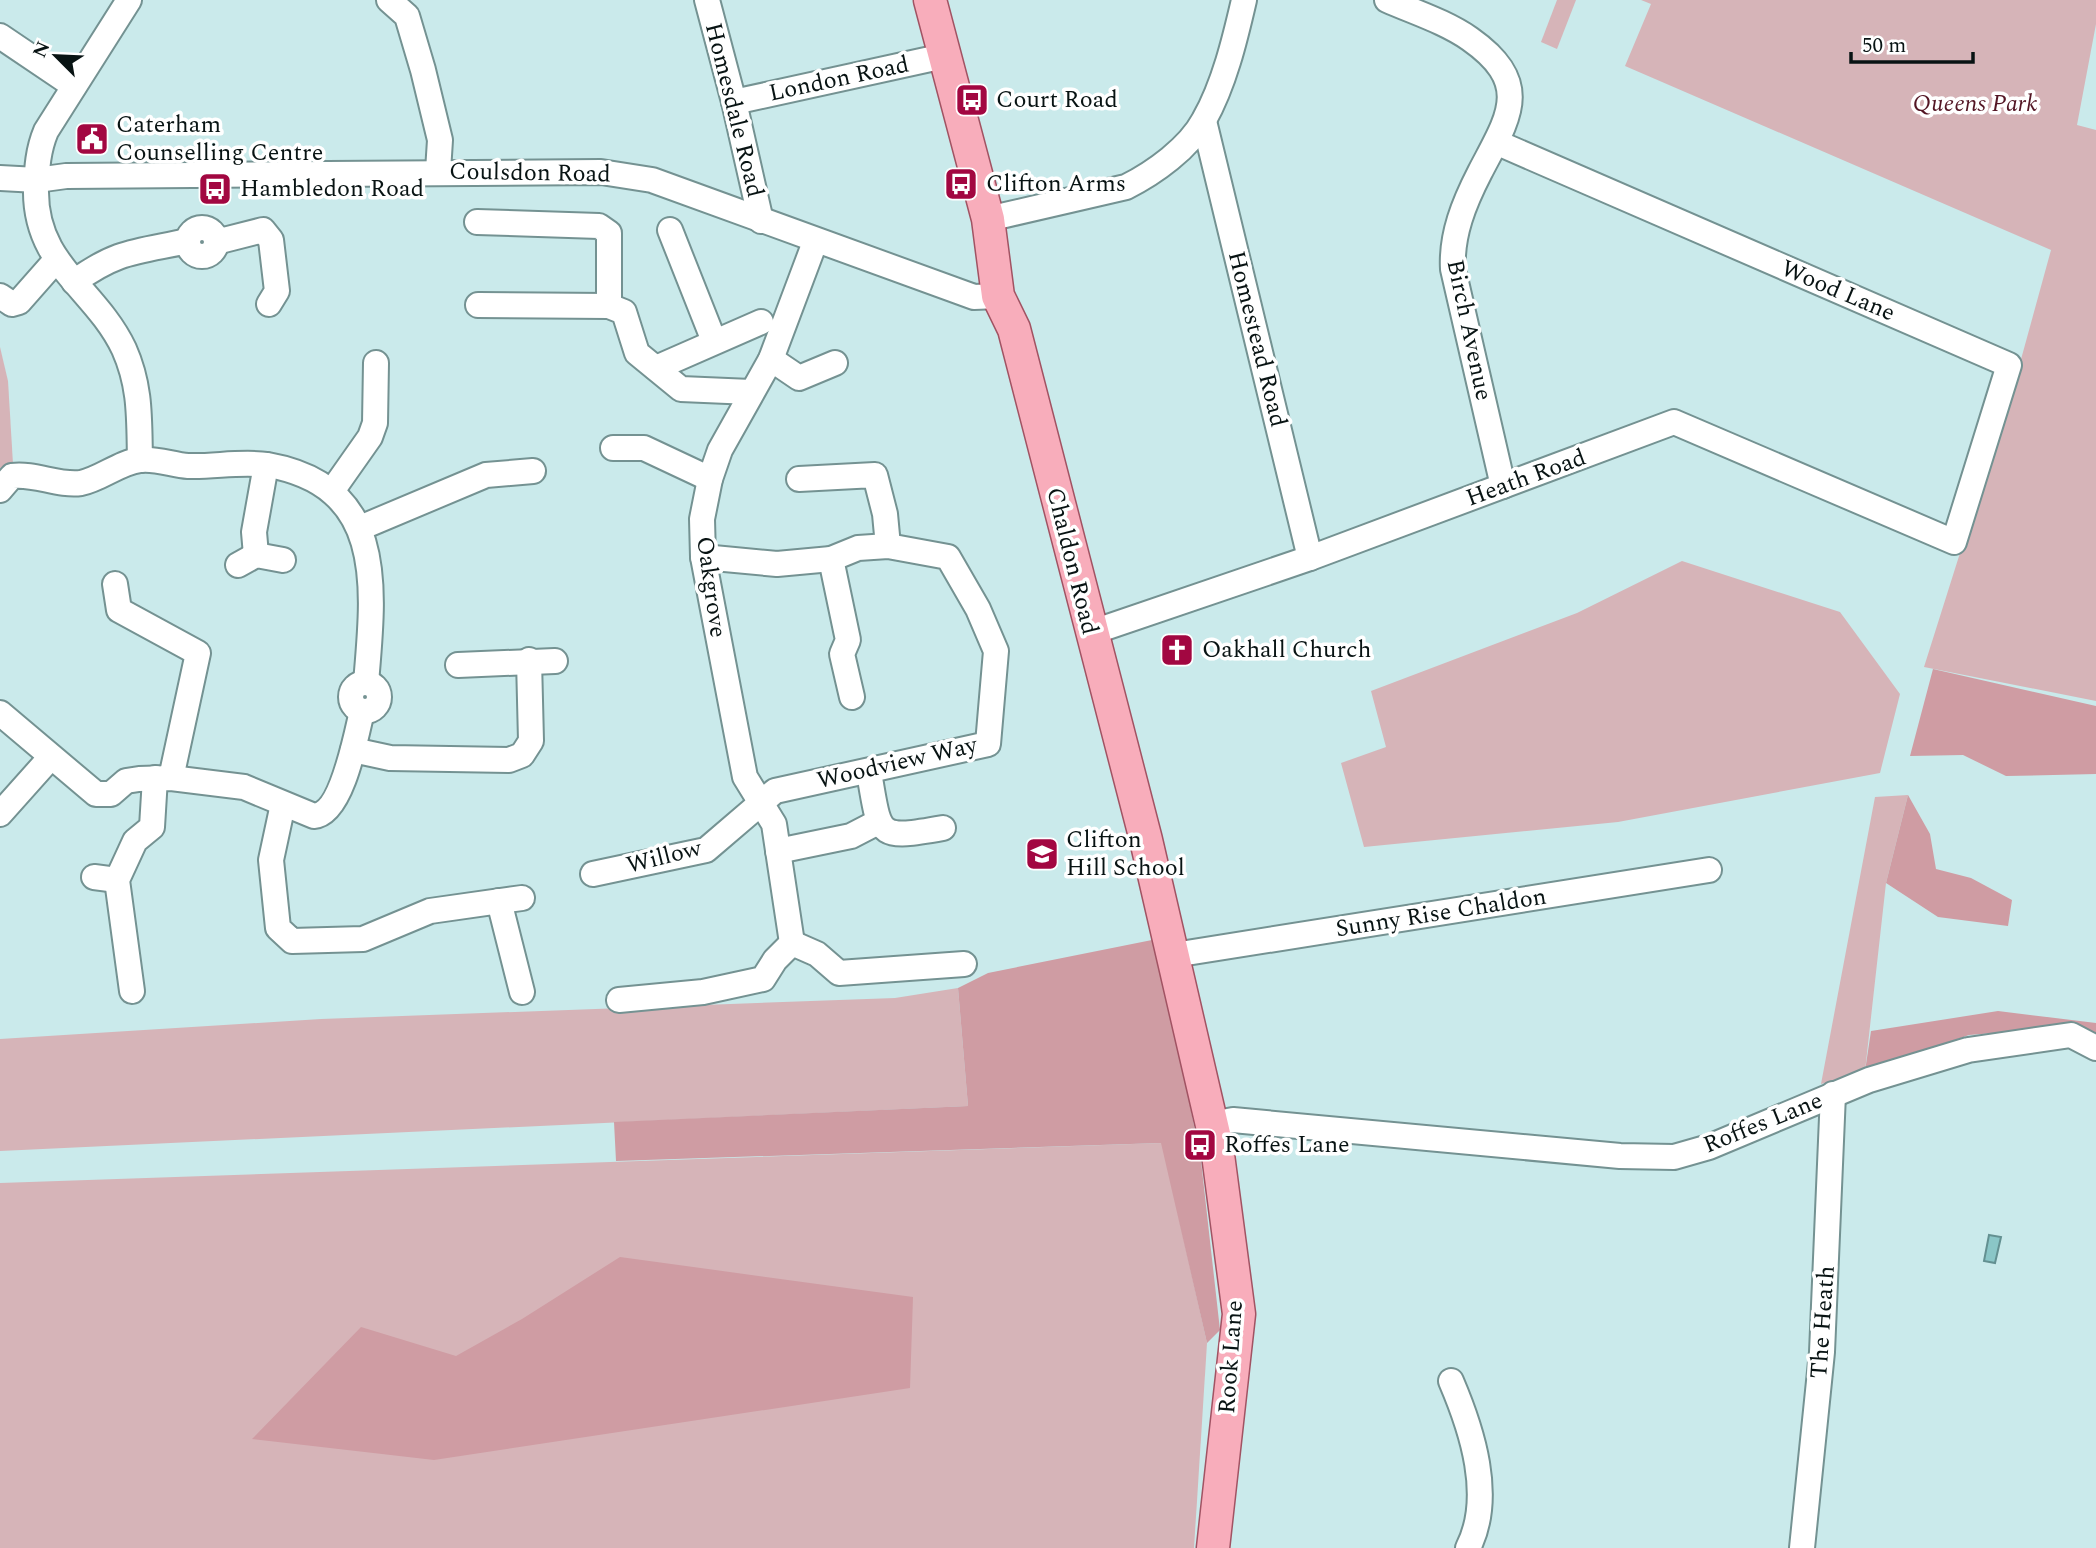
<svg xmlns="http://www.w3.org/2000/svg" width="2096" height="1548" font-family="Spectral,serif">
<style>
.green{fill:#d6b4b8}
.forest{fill:#cf9ca3}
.water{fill:#8ac6c7;stroke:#639091;stroke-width:2}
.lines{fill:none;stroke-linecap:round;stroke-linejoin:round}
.minor-casing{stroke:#749292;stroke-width:28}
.major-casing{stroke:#a15363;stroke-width:35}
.minor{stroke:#fff;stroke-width:24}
.major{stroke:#f8adbb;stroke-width:32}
.labels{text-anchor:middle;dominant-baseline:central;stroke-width:7;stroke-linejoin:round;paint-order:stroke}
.street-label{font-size:24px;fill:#081313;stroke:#fff}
.poi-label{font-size:24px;fill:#081313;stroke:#fff;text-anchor:start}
.park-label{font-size:24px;font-style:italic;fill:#531524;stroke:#fff}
</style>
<rect width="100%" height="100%" fill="#caeaeb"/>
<!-- green -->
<g class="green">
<path d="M1557 0H1576L1557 49 1541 42Z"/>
<path d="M1641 0H2096V24L2077 125 2096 130V701L1924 667 2020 363 2051 250 1625 66 1651 4Z"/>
<path d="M0 347 8 381 13 464 0 468Z"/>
<path d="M1682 561 1840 612 1900 694 1880 773 1618 822 1364 847 1341 763 1386 747 1371 691 1577 613Z"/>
<path d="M1908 795 1886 883 1865 1071 1821 1084 1875 797Z"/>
<path d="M958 988 968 1106 0 1151V1039L321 1019 895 998Z"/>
<path d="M1162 1143 1207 1343 1194 1548H0V1183Z"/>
</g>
<!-- forest -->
<g class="forest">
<path d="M1933 669 2096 706V774L2006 776 1963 755 1910 756Z"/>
<path d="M1908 795 1930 834 1936 869 1971 878 2012 900 2008 926 1938 917 1886 883Z"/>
<path d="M1157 939 1201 1161 1220 1330 1207 1343 1161 1143 616 1161 614 1122 968 1106 958 988 988 973Z"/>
<path d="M1998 1011 2096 1023V1037L2042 1029 1969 1035 1865 1071 1871 1031Z"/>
<path d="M620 1257 913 1297 910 1388 434 1460 252 1439 361 1327 456 1356 522 1319Z"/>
</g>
<!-- water -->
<path class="water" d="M1989 1235 2001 1237 1995 1263 1984 1261Z"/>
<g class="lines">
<defs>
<g id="minor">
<path d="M129 0 46 131C38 150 37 168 36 188 34 265 95 288 124 349 141 387 139 419 140 460"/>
<path d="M389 0 407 16 423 70 440 140 438 171"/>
<path d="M707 0 734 102 761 221"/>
<path d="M1387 0C1414 12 1446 22 1470 39 1534 84 1508 118 1480 172 1464 203 1451 235 1453 269L1503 486"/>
<path d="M0 36 74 86"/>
<path d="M734 102 944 56"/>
<path d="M1204 121 1310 558"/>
<path d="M0 178 37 180 66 176 601 172 652 180 974 297 998 296"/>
<path d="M988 219 1126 187C1154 173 1189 148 1204 120 1224 85 1235 39 1244 0"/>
<path d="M477 222 599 226 609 233V306"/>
<circle cx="202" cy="242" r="14"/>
<path d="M670 230 714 341"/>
<path d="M216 242 263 230 271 240 277 291 269 304"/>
<path d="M74 282C118 250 137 252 188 241"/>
<path d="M0 296 12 304 19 302 56 260"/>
<path d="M478 305 609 306 624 312 637 353 681 389 751 392"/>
<path d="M771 359 799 378 835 363"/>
<path d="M656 368 761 322"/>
<path d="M613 448H644L710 479"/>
<path d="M799 479 875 475 885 514 888 546"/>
<path d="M0 490 12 476C35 473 58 486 81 483 101 479 120 462 140 460 156 458 173 465 188 466 214 467 242 461 268 465 387 486 374 588 366 683"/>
<path d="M332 491 370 437 375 423 376 363"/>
<path d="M360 528 486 475 533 471"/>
<path d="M256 555 254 532 266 465"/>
<path d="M831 559 848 640 842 654 852 697"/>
<path d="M238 565 256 555 283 560"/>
<path d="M115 584 119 610 198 653 171 778"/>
<path d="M1090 633 1310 558 1674 422 1954 542 2009 365 1498 143"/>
<path d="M458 665 555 661"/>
<circle cx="365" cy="697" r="14"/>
<path d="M0 713 96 794H111L126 781 139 779 171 778 244 787 314 816C342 814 356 736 362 711"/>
<path d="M353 750 390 758 509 760 522 755 531 741 529 660"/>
<path d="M869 772C880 837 876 840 943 828"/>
<path d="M283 804 271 860 278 928 292 941 363 939 430 911 522 898"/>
<path d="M0 814 50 758"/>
<path d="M778 851 851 836 878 822"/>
<path d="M593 874 706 850 775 791 988 744 996 651 978 609 948 557 888 546 858 548 831 559 777 564 703 557"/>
<path d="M94 877 117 880"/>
<path d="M499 901 522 992"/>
<path d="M792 943 774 824 745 777 703 557 702 519 710 479 720 450 771 359 815 242"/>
<path d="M1174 955 1709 870"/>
<path d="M132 991 117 880 135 841 152 827 155 778"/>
<path d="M619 1000 703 992 763 979 775 960 792 943 817 954 839 973 964 964"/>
<path d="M1212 1124 1233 1120 1620 1156 1674 1157 1709 1147 1869 1080 1968 1050 2071 1035 2096 1048"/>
<path d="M1451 1381C1472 1430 1494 1497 1468 1548"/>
<path d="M1802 1548 1822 1352 1833 1094"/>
</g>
<path id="major" d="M930 0 988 219 998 296 1014 329 1146 840 1217 1147 1239 1314 1213 1548"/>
</defs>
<!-- minor casing -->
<use href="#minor" class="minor-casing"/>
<!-- major casing -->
<use href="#major" class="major-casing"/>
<!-- minor -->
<use href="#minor" class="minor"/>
<!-- major -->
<use href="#major" class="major"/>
</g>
<!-- icons -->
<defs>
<symbol id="bus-square" viewBox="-11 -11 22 22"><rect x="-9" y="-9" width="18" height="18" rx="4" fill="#a20741" stroke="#fff"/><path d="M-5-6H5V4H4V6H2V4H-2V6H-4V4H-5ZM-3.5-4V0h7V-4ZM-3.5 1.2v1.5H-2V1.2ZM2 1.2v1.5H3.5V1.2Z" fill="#fff"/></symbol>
<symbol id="civic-square" viewBox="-11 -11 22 22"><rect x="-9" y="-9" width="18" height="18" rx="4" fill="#a20741" stroke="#fff"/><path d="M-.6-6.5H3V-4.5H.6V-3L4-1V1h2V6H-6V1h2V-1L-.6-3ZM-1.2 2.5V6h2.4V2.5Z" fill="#fff"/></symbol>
<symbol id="church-square" viewBox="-11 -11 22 22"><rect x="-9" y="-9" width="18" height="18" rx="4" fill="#a20741" stroke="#fff"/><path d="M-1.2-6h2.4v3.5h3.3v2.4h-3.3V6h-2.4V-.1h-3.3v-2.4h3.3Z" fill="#fff"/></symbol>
<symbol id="school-square" viewBox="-11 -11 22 22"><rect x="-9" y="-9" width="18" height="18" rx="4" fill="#a20741" stroke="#fff"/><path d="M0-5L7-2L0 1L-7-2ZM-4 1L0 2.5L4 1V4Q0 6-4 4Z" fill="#fff"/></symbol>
</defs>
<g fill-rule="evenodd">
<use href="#bus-square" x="953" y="81" width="38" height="38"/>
<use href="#civic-square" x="73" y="120" width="38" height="38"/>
<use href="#bus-square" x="942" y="165" width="38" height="38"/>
<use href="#bus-square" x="196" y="170" width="38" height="38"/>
<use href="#church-square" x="1158" y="631" width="38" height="38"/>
<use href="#school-square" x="1023" y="835" width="38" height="38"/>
<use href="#bus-square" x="1181" y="1126" width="38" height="38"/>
</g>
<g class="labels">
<!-- street labels -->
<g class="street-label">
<text transform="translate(839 79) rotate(-12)">London Road</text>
<text transform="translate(734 110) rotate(76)">Homesdale Road</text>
<text transform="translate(530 173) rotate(1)">Coulsdon Road</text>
<text transform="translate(1838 291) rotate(23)">Wood Lane</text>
<text transform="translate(1469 330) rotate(78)">Birch Avenue</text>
<text transform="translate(1257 339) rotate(76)">Homestead Road</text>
<text transform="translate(1526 478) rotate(-20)">Heath Road</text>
<text transform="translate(1072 561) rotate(76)">Chaldon Road</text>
<text transform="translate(711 587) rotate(82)">Oakgrove</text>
<text transform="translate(897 763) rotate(-13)">Woodview Way</text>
<text transform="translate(664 857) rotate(-14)">Willow</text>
<text transform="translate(1441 913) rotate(-9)">Sunny Rise Chaldon</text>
<text transform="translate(1763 1123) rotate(-22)">Roffes Lane</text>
<text transform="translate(1823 1322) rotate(-86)">The Heath</text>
<text transform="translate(1231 1357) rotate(-86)">Rook Lane</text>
</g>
<!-- poi labels -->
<g class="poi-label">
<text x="996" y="100">Court Road</text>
<text x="116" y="125">Caterham<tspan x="116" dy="28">Counselling Centre</tspan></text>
<text x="986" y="184">Clifton Arms</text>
<text x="240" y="189">Hambledon Road</text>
<text x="1202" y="650">Oakhall Church</text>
<text x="1066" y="840">Clifton<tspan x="1066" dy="28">Hill School</tspan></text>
<text x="1224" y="1145">Roffes Lane</text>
</g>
<!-- park labels -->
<g class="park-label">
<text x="1975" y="104">Queens Park</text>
</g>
</g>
<!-- north arrow -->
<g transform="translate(56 56) rotate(294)" stroke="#ffffff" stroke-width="5" paint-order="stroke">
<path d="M0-5L12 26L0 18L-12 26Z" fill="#081313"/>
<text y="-10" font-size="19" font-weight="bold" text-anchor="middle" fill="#081313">N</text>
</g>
<!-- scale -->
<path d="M1851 52v10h122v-10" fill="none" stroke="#081313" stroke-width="3.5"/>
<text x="1862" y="52" font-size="21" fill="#081313" stroke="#ffffff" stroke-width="5" paint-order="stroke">50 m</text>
</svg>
